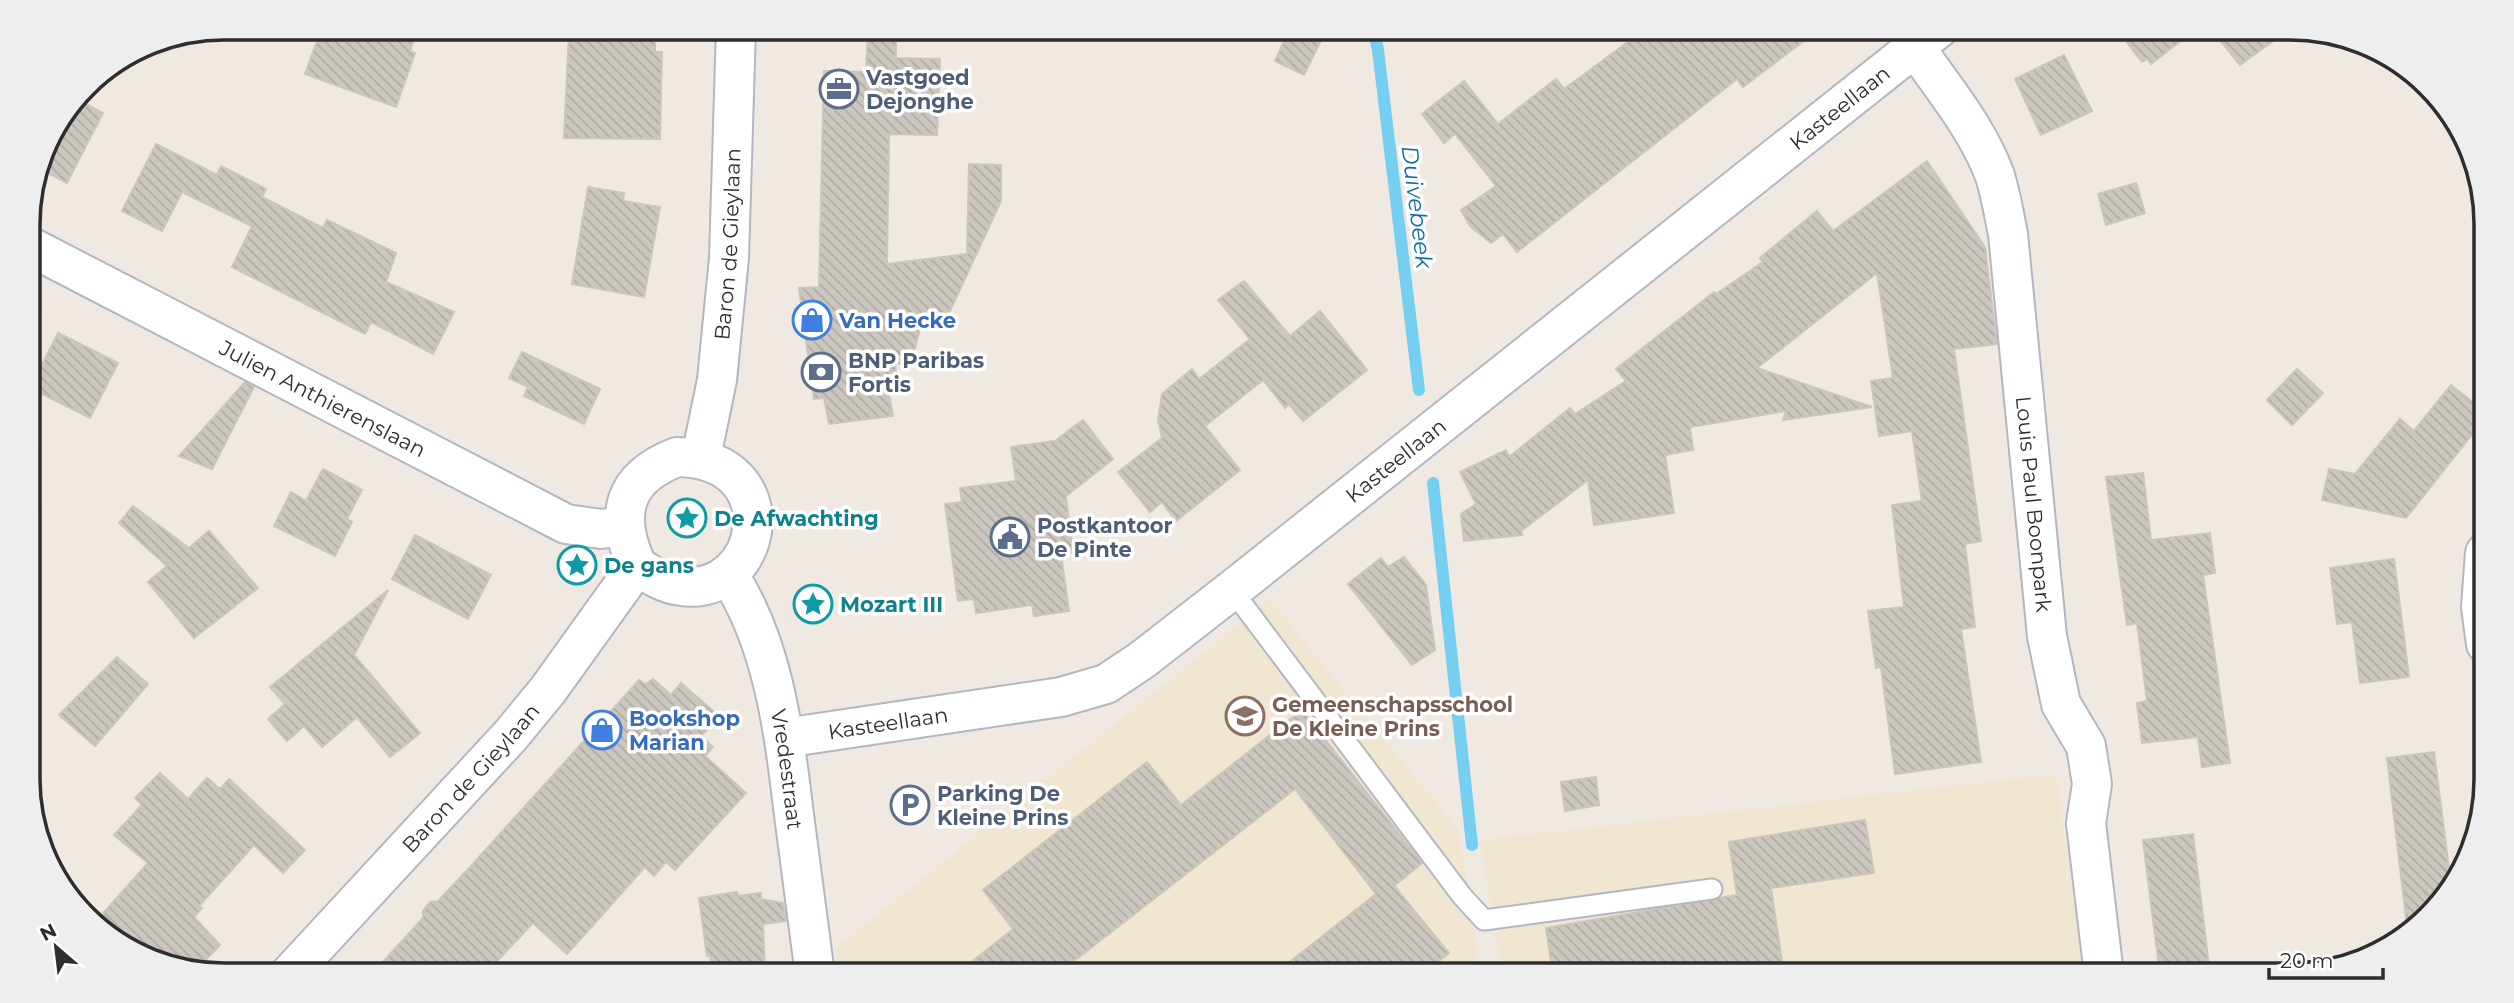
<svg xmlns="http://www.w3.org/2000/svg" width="2514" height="1003" font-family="Montserrat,sans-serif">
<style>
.education{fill:#f0e6d1}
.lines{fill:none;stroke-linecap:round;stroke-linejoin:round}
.stream{stroke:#75cff0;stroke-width:12}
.building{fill:url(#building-back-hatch);stroke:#cbc5ba;stroke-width:2}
.lane-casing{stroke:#b4b7c1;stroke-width:23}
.street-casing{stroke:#b4b7c1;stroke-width:42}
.lane{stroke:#fff;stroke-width:19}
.street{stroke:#fff;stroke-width:38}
.labels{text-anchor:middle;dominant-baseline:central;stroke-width:7;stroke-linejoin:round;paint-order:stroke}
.service-label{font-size:21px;font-weight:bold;fill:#4e5e75;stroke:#fff;text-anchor:start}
.street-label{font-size:21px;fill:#2e2e2e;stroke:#fff}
.shop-label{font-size:21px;font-weight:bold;fill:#366cbe;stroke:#fff;text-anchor:start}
.culture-label{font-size:21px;font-weight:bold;fill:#0d838f;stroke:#fff;text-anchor:start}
.education-label{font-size:21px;font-weight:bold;fill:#785e54;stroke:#fff;text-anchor:start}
.water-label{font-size:23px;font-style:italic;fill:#0d6fa3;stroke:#fff}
.rim{fill:none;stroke:#2e2e2e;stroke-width:3.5}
</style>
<defs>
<pattern id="building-back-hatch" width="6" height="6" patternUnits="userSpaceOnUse" patternTransform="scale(1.75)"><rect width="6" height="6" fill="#cbc7bf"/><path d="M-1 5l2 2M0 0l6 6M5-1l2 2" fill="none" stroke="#afaba4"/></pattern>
</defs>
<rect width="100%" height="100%" fill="#efe9e1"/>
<!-- education -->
<g class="education">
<path d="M1270 600 1459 831 1481 975H839L835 949Z"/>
<path d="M2056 774 2084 975H1503L1480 840Z"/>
</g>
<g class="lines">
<!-- stream -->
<g class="stream">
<path d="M1373 28 1378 50 1419 390"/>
<path d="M1433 483 1472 845"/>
</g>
</g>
<!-- building -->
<g class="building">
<path d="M322 28H380L413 42 410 51 415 53 396 107 305 74Z"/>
<path d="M868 28H896V58L940 59 937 135 889 134 887 264 967 254 969 164 1001 165V201L949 313 923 317 911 363 895 364 898 389 888 390 893 416 829 424 824 398 814 399 799 288 819 287 824 71 866 72Z"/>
<path d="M1290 28H1327L1304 75 1275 61Z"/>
<path d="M1647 28H1821L1743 87 1737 79 1517 252 1503 234 1491 243 1470 226 1461 210 1496 186 1455 134 1444 143 1422 114 1464 81 1498 124 1556 79 1564 89Z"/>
<path d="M2116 28H2197L2151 64 2147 59 2142 62Z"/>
<path d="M2210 28H2291L2240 65Z"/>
<path d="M569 32 655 34V52H662L660 139 564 138Z"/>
<path d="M2064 55 2092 111 2041 135 2015 79Z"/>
<path d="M78 100 103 113 67 183 40 169 48 137Z"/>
<path d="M156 144 217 175 221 166 266 189 262 197 323 228 327 220 396 253 386 282 454 312 433 354 371 322 365 334 232 267 252 226 182 192 162 231 122 211Z"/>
<path d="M1927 161 1985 247 1997 344 1954 349 1981 541 1965 544 1975 627 1961 629 1981 762 1895 774 1881 667 1876 668 1868 611 1904 607 1892 505 1922 501 1912 431 1879 436 1871 381 1893 378 1877 273 1757 368 1872 407 1783 420 1786 411 1690 427 1693 450 1665 455 1674 513 1594 525 1588 480 1521 531 1522 535 1464 541 1461 514 1476 504 1460 472 1506 450 1509 457 1570 408 1575 414 1626 381 1616 369 1714 292 1716 294 1763 262 1760 258 1817 211 1833 231Z"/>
<path d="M2136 183 2145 213 2106 225 2098 194Z"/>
<path d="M588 187 624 193 623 201 660 207 644 297 572 284Z"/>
<path d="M1244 281 1290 336 1320 311 1367 370 1303 421 1289 404 1285 408 1263 380 1205 426 1240 470 1176 521 1162 502 1150 512 1118 472 1162 438 1158 420 1162 394 1192 369 1199 379 1250 339 1218 300Z"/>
<path d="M58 333 118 363 90 418 30 388Z"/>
<path d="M522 352 600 389 584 424 524 396 528 387 509 378Z"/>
<path d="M2297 369 2323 393 2292 425 2267 400Z"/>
<path d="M245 382 254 387 212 469 179 456Z"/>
<path d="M2451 385 2485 412V418L2406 518 2322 500 2329 469 2355 474 2400 419 2414 431Z"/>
<path d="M1083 420 1113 459 1066 496 1073 552 1061 554 1069 611 1034 616 1032 605 976 613 974 599 958 601 945 504 962 502 960 488 1016 481 1011 447 1055 441Z"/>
<path d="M323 469 362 490 347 519 352 522 335 556 274 526 291 492 306 501Z"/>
<path d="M2143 473 2151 540 2210 533 2215 573 2203 575 2230 763 2202 767 2198 737 2142 743 2137 703 2147 701 2137 623 2127 625 2106 477Z"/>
<path d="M133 506 189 548 209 531 258 588 194 638 148 582 167 566 119 523Z"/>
<path d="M415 535 491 575 468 619 392 579Z"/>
<path d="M1404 557 1426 585 1435 650 1412 665 1348 584 1381 558 1388 567Z"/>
<path d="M2394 559 2409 677 2360 683 2352 622 2337 624 2330 568Z"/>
<path d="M388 590 354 655 420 733 390 757 357 717 322 747 304 726 287 741 268 719 285 704 270 687Z"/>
<path d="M117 657 148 684 95 746 59 715Z"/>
<path d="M653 679 671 695 681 683 719 716 701 736 713 747 705 756 746 793 675 870 666 862 654 876 645 867 567 954 533 923 484 975H371L423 918V911L430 902 438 901 471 866 639 680 646 684Z"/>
<path d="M1302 710 1422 863 1394 886 1449 953 1421 975H1273L1376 894 1295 789 1056 975H955L1013 929 983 890 1147 762 1181 805Z"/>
<path d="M2434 752 2450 877 2408 935 2387 758Z"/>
<path d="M160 773 188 799 207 778 220 789 229 779 305 850 283 873 254 845 199 906 202 908 194 917 220 945 196 970 161 964 96 921 148 863 114 835 142 805 135 798Z"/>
<path d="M1596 777 1599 805 1565 811 1561 782Z"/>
<path d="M1865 820 1874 873 1771 888 1784 975H1553L1546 928 1737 895 1729 842Z"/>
<path d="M2193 834 2210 975H2160L2143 840Z"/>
<path d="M737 892 738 896 761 893V899L783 903 786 921 763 924 765 971 713 975 710 955 707 956 699 898Z"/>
</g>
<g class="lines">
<defs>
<path id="lane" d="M1232 590 1462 896 1484 920 1712 889"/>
<g id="street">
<path id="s1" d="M1915 47C1943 88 1978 129 1995 176 2001 195 2004 215 2008 234L2047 636 2061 704 2086 746 2092 784 2086 823 2104 975"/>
<path id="s2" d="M29 246 566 524 601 529 623 526"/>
<path d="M677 457C792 459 762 599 681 586 664 584 651 575 637 566 614 515 622 478 677 457Z"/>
<path id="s3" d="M701 457 717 380 729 258 736 28"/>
<path d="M2485 553 2481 607 2486 644"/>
<path id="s4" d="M728 574C774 644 784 733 794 815 801 868 808 922 815 975"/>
<path id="s5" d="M784 738 1061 697 1106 684 1142 660 1232 590 1939 28"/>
<path id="s6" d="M289 975 511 735 548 690 637 566"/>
</g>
</defs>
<!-- lane casing -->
<use href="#lane" class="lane-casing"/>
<!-- street casing -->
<use href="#street" class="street-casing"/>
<!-- lane -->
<use href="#lane" class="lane"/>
<!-- street -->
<use href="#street" class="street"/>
</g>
<!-- icons -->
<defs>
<symbol id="office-ring" viewBox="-11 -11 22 22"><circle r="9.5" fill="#fff" stroke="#5c6f8a" stroke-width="1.5"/><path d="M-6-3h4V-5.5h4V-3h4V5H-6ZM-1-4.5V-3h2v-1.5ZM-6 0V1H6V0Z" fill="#5c6f8a"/></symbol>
<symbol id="shop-ring" viewBox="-11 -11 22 22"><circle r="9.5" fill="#fff" stroke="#3f7fe0" stroke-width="1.5"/><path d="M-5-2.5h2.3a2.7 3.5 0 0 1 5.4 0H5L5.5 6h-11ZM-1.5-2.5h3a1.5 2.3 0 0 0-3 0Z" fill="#3f7fe0"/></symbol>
<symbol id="bank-ring" viewBox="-11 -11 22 22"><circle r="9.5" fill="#fff" stroke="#5c6f8a" stroke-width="1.5"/><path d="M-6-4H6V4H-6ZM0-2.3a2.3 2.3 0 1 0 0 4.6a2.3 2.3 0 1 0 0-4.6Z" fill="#5c6f8a"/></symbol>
<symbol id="sight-ring" viewBox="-11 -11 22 22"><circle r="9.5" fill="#fff" stroke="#0f9aa8" stroke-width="1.5"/><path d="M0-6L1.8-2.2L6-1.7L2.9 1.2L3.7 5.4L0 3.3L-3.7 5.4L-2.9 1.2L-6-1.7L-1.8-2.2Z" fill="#0f9aa8"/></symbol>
<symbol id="civic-ring" viewBox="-11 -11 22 22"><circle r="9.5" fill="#fff" stroke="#5c6f8a" stroke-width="1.5"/><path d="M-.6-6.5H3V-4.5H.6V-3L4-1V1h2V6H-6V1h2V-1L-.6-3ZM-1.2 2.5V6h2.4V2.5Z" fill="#5c6f8a"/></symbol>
<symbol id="school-ring" viewBox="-11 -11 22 22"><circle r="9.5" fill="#fff" stroke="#8d6e63" stroke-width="1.5"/><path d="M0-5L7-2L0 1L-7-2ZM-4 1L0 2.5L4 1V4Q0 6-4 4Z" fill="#8d6e63"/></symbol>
<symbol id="parking-ring" viewBox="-11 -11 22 22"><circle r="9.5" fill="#fff" stroke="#5c6f8a" stroke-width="1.5"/><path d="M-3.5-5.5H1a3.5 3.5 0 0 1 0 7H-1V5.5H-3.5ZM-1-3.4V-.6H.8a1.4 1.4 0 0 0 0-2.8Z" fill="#5c6f8a"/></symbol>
</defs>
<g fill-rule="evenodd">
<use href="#office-ring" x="817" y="67" width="44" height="44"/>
<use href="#shop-ring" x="790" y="298" width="44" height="44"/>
<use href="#bank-ring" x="799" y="350" width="44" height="44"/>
<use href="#sight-ring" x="665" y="496" width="44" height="44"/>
<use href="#civic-ring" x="988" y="515" width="44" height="44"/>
<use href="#sight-ring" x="555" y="543" width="44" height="44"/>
<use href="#sight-ring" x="791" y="582" width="44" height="44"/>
<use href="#school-ring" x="1223" y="694" width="44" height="44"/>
<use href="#shop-ring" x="580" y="708" width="44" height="44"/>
<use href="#parking-ring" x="888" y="783" width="44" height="44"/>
</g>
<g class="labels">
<!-- service labels -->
<g class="service-label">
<text x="866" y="77">Vastgoed<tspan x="866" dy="24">Dejonghe</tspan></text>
<text x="848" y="360">BNP Paribas<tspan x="848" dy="24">Fortis</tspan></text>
<text x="1037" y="525">Postkantoor<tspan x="1037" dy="24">De Pinte</tspan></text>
<text x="937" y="793">Parking De<tspan x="937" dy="24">Kleine Prins</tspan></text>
</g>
<!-- street labels -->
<g class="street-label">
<text stroke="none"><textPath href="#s5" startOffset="1260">Kasteellaan</textPath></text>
<text stroke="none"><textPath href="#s3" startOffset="215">Baron de Gieylaan</textPath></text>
<text stroke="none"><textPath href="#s2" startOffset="331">Julien Anthierenslaan</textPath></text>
<text stroke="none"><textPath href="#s5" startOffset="693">Kasteellaan</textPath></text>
<text stroke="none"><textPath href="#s1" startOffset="483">Louis Paul Boonpark</textPath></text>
<text stroke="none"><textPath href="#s5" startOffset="105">Kasteellaan</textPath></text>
<text stroke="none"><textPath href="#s4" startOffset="206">Vredestraat</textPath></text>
<text stroke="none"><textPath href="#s6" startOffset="268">Baron de Gieylaan</textPath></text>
</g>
<!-- shop labels -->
<g class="shop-label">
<text x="839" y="320">Van Hecke</text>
<text x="629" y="718">Bookshop<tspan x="629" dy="24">Marian</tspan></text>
</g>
<!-- culture labels -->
<g class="culture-label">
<text x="714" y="518">De Afwachting</text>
<text x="604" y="565">De gans</text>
<text x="840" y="604">Mozart III</text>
</g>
<!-- education labels -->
<g class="education-label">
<text x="1272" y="704">Gemeenschapsschool<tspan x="1272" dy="24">De Kleine Prins</tspan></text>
</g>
<!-- water labels -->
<g class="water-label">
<text transform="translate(1417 207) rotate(83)">Duivebeek</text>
</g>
</g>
<!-- crop -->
<path d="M0 0H2514V1003H0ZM224 40H2290A184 184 0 0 1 2474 224V779A184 184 0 0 1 2290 963H224A184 184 0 0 1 40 779V224A184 184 0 0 1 224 40Z" fill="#eee" fill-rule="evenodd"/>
<path class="rim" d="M224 40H2290A184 184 0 0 1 2474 224V779A184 184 0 0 1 2290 963H224A184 184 0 0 1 40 779V224A184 184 0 0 1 224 40Z"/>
<!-- north arrow -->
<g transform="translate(56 947) rotate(332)" stroke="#ffffff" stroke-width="5" paint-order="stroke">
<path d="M0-5L12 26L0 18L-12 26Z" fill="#2e2e2e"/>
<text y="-10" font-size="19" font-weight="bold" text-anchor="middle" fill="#2e2e2e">N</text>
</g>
<!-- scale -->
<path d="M2269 968v10h114v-10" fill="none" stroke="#2e2e2e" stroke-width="3.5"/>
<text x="2280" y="968" font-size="21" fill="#2e2e2e" stroke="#ffffff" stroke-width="5" paint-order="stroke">20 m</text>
</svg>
